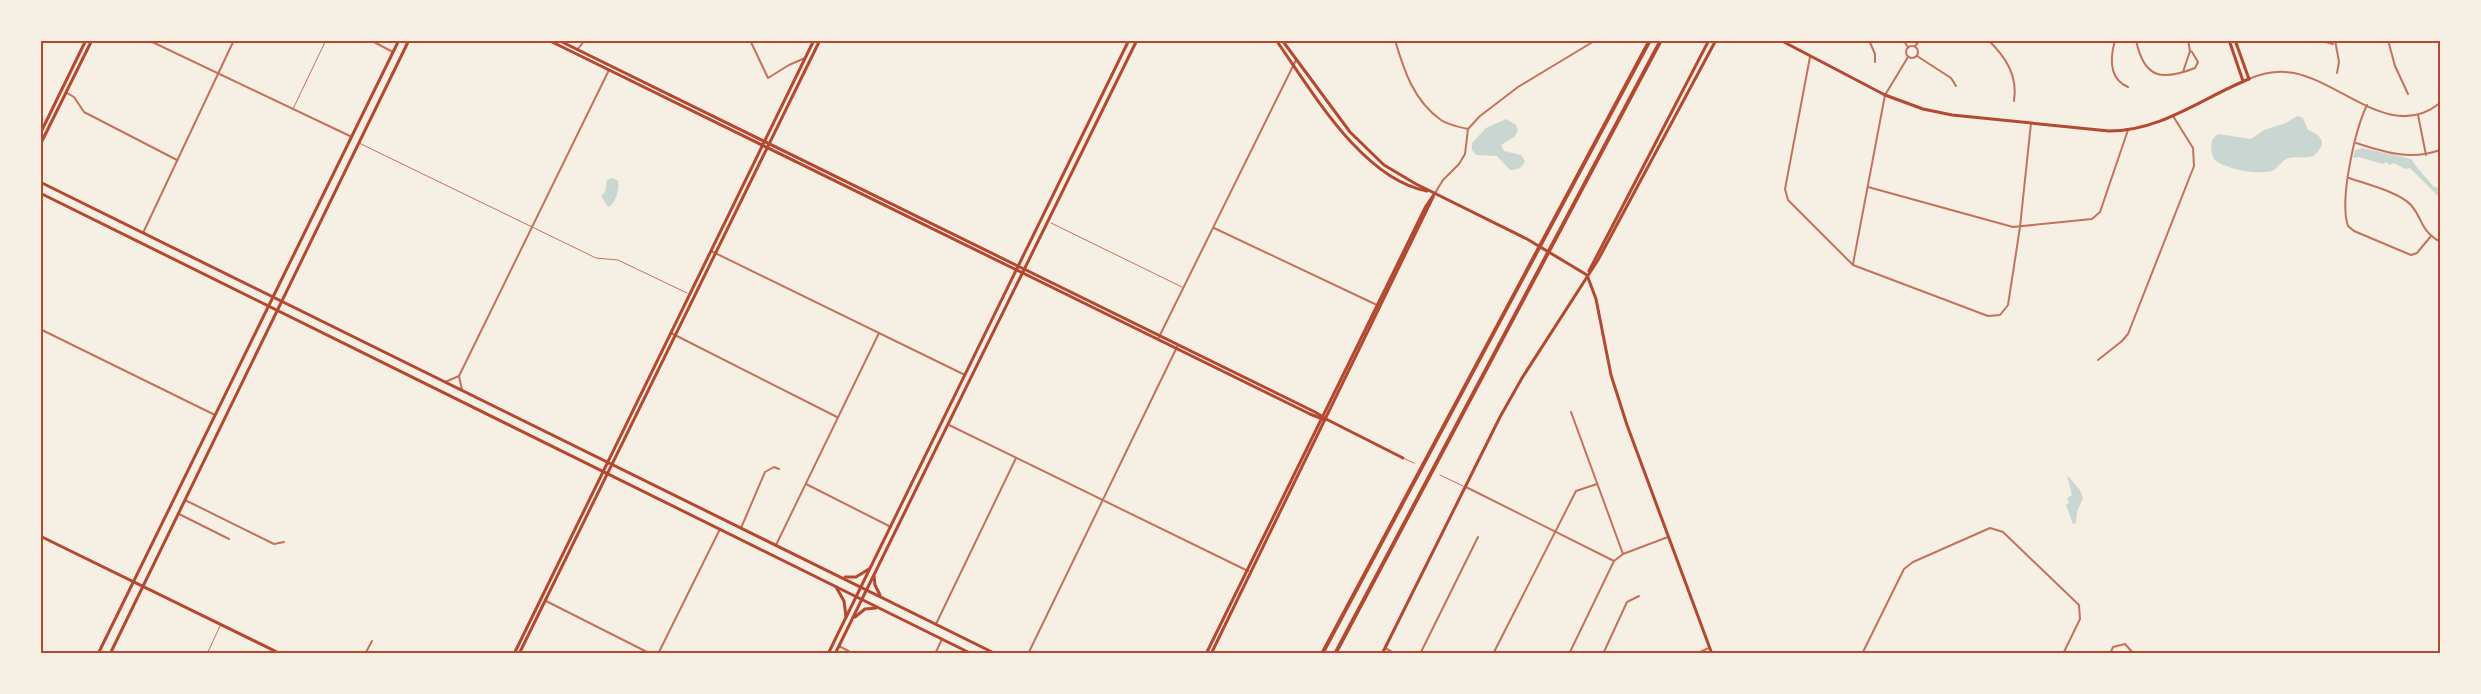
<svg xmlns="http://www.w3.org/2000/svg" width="2481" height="694" font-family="'Open Sans',sans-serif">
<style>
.water{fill:#c9d6d2}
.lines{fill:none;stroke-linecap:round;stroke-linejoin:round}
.service{stroke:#c5725c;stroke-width:1}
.minor{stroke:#c5725c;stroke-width:2}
.tertiary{stroke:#c5725c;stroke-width:2}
.secondary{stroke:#b5482f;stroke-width:3}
.primary{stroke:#b5482f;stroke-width:3}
.motorway{stroke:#b5482f;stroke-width:4}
.neatline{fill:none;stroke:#b5482f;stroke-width:2}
</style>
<rect width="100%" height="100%" fill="#f6efe4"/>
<!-- water -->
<g class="water">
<path d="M2297 116 2303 118 2308 130C2324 136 2327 145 2313 156 2305 159 2297 156 2289 158 2282 160 2280 166 2274 170 2262 176 2223 169 2214 159 2210 150 2209 140 2218 134L2251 139 2264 130 2286 123Z"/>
<path d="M1506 119 1516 125 1518 131 1514 137 1501 145 1504 151 1521 155 1525 161C1522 168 1518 170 1510 170L1497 156 1476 155 1472 150V143L1486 128Z"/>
<path d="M2363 148 2411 159C2418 170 2426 177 2434 187L2440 188V198L2410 168 2405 169 2394 163 2390 165 2386 162 2383 164 2359 157 2353 158 2355 150Z"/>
<path d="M613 178 618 181C620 189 615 205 608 207L601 196 605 192 607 180Z"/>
<path d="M2067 475 2080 490 2083 498 2077 512 2076 523 2073 524 2066 505 2069 503 2067 498 2072 495Z"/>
</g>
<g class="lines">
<!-- service -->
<g class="service">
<path d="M293 109 326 40"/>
<path d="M359 143 596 258 618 260 687 293"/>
<path d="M1051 223 1182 287"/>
<path d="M1405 459 1414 463"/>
<path d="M1440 475 1463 486"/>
<path d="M207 654 220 626"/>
</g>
<!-- minor -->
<g class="minor">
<path d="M148 40 352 137"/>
<path d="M370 40 393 52"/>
<path d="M750 40 768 78 789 65 805 58"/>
<path d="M1395 40C1404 71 1414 101 1441 120 1448 125 1459 127 1468 129"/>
<path d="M1869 40 1875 54V62"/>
<path d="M1903 40 1908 47"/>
<path d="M1988 40C2006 57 2018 76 2014 101"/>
<path d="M2115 40C2110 58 2109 79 2128 87"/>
<path d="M2136 40C2144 79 2162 81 2195 68L2198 62 2192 52 2190 51 2183 72"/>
<path d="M2188 40 2190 51"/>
<path d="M2318 40 2333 44"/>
<path d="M2335 40 2339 62 2337 73"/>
<path d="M2388 40 2395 66 2408 94"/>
<circle cx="1912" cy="52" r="6"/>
<path d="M1915 46 1920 40"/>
<path d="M577 50 585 40"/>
<path d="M1917 56 1951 78 1956 86"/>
<path d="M1810 57 1785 189 1788 200 1853 265 1988 316 2000 315 2008 305 2020 227 2031 123"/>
<path d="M67 93 74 97 84 112 177 160"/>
<path d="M2367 105C2355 130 2339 200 2348 226L2354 231 2411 255 2417 253 2431 236"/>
<path d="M2418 115 2426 155"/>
<path d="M2356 143C2385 152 2410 161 2440 150"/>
<path d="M2349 178C2366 184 2399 192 2411 205 2424 220 2418 228 2440 242"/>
<path d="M1868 187 2013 227 2092 219 2100 212 2128 130"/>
<path d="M1435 193 1443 180 1459 164 1465 154 1468 129 1480 116 1518 87 1596 40"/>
<path d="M1214 228 1377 305"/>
<path d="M143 233 234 40"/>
<path d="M711 251 965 375"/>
<path d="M1853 264 1885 95 1908 57"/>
<path d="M671 333 837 417"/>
<path d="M1159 337 1296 60"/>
<path d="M2098 360 2122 341 2128 334 2194 166 2193 148 2173 116"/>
<path d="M459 376 609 70"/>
<path d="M459 376 462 390"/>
<path d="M445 382 459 376"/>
<path d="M1571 412 1623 554"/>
<path d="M949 425 1248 571"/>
<path d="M806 484 891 527"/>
<path d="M1466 487 1614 561"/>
<path d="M185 500 274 544 284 542"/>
<path d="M179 514 229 539"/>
<path d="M741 528 765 472 774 467 779 469"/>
<path d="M776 545 879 333"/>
<path d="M546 601 651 654"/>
<path d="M936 624 1016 458"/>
<path d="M839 646 854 654"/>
<path d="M1385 648 1396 654"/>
<path d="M365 654 372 641"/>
<path d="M658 654 720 529"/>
<path d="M935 654 942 639"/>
<path d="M1028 654 1177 347"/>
<path d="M1420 654 1478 537"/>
<path d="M1493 654 1576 491 1597 484"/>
<path d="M1569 654 1614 561 1623 554 1668 537"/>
<path d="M1603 654 1627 602 1639 596"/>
<path d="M1695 654 1709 648"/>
<path d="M1862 654 1904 569 1913 562 1990 528 2003 532 2079 605 2080 619 2063 654"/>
<path d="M2110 654 2113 647 2125 644 2134 654"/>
</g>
<!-- tertiary -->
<g class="tertiary">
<path d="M2249 79C2263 73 2278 70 2294 73 2343 83 2392 142 2440 103"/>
<path d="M40 329 215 415"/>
</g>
<!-- secondary -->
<g class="secondary">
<path d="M548 40 1310 414 1325 420"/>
<path d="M558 40 1315 412 1326 419 1403 458"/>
<path d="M1276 40C1312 91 1362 179 1427 191"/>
<path d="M1282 40 1350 132 1384 165 1416 184 1527 239 1587 275 1596 299 1611 375 1627 425 1712 654"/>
<path d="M1780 40 1885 95 1923 109 1952 115 2109 131C2161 131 2202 98 2249 79L2235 40"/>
<path d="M2229 40 2243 81"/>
<path d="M40 134 86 40"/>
<path d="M40 145 92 40"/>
<path d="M1589 271 1709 40"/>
<path d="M40 536 281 654"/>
<path d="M514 654 814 40"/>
<path d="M519 654 820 40"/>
<path d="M1206 654 1426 206 1435 193"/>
<path d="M1211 654 1433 197"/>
<path d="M1382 654 1500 417 1522 378 1598 260 1716 40"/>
</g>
<!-- primary -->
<g class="primary">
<path d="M40 182 996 654"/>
<path d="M40 193 972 654"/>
<path d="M874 576 875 585 880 595"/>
<path d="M845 577H856L869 569"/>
<path d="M836 587 844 601 846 617"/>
<path d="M855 617 865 609 876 608"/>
<path d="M98 654 399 40"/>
<path d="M110 654 409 40"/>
<path d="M828 654 1129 40"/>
<path d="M835 654 1137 40"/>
</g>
<!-- motorway -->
<g class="motorway">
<path d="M1322 654 1650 40"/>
<path d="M1335 654 1661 40"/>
</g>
</g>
<!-- border -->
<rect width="2481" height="694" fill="none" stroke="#f6efe4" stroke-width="84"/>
<rect x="42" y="42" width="2397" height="610" class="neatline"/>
</svg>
